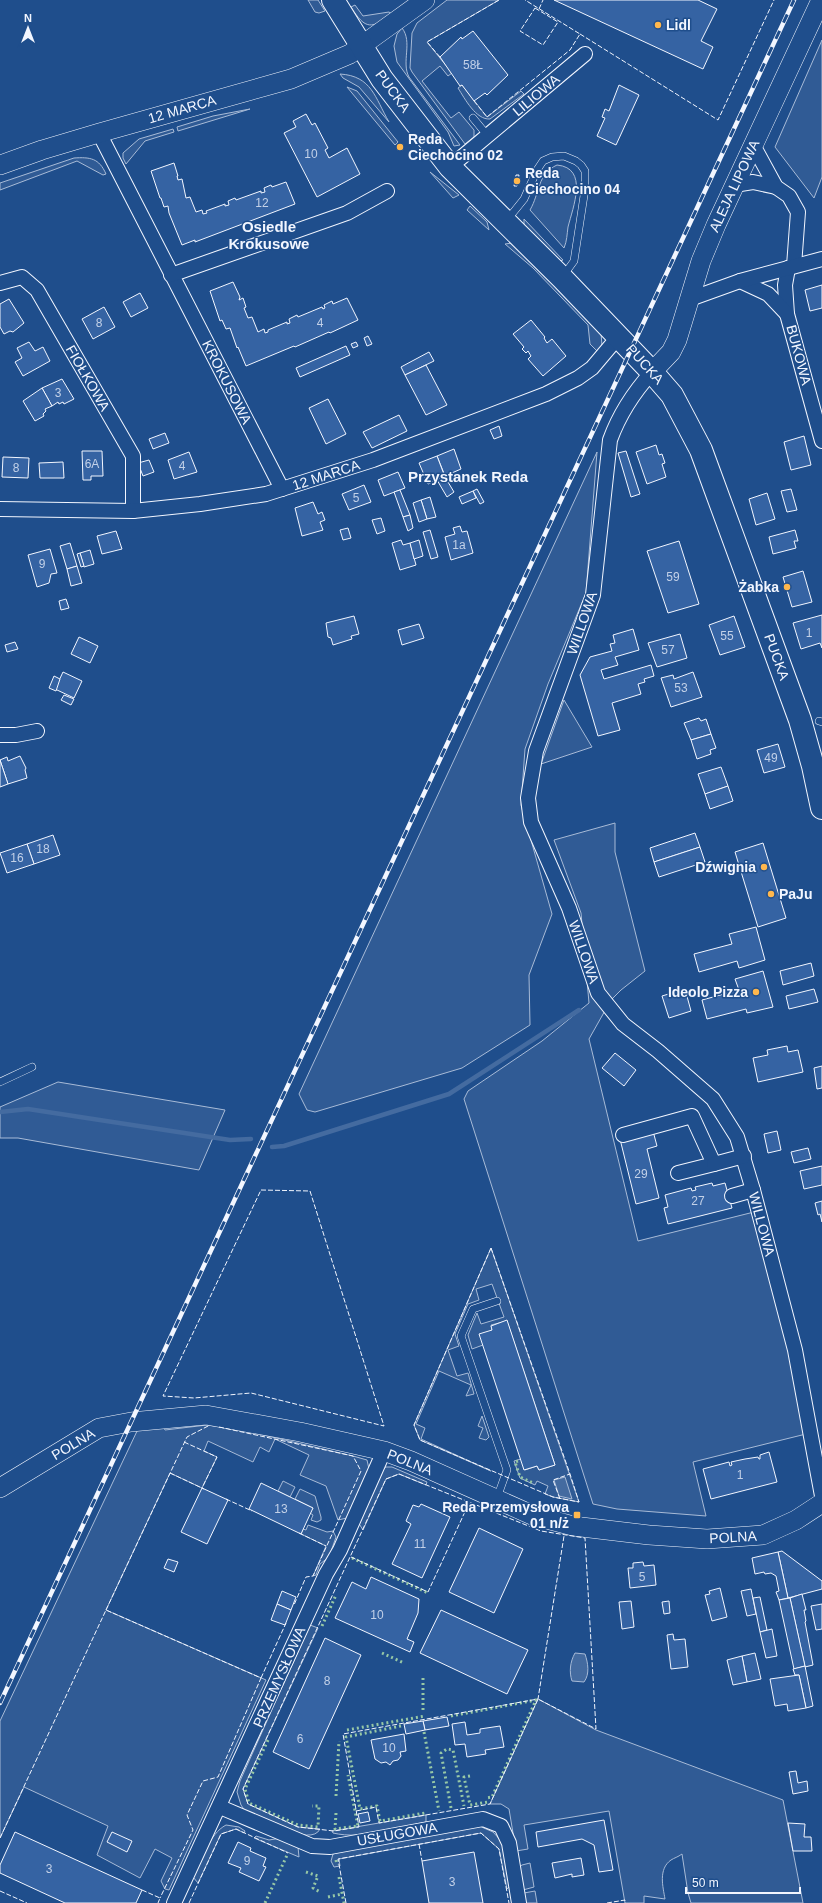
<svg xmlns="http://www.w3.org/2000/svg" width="822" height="1903" font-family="Helvetica,sans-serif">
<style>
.green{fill:#305b95;stroke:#a8bbd7}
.water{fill:#446ba0;stroke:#a8bbd7}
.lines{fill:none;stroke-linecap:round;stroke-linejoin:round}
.stream{stroke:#446ba0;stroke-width:4.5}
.building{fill:#3563a3;stroke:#f2f6ff}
.lane-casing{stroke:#f2f6ff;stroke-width:8}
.street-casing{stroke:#f2f6ff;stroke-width:16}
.secondary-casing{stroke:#f2f6ff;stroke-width:20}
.primary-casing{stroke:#f2f6ff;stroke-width:24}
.lane{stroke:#1f4e8c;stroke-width:7}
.street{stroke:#1f4e8c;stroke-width:14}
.secondary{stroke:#1f4e8c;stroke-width:19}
.primary{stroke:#1f4e8c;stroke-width:22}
.rail-casing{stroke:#f2f6ff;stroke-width:4.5}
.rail{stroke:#1f4e8c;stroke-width:3;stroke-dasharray:9;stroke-linecap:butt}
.hedge{stroke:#97c8a6;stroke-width:3;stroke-dasharray:2 3;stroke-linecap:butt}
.fence{stroke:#f2f6ff;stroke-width:1;stroke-dasharray:5 2;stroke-linecap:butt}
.poi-dot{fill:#ffb74d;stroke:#1f4e8c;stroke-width:1.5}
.labels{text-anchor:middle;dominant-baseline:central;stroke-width:3;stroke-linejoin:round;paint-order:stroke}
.number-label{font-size:12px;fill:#c3d1e8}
.poi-label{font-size:14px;font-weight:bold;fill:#f2f6ff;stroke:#1f4e8c;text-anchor:start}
.street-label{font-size:14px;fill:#f2f6ff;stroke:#1f4e8c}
.neighbourhood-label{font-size:15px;font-weight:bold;fill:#f2f6ff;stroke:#1f4e8c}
</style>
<rect width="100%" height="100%" fill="#1f4e8c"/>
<!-- green -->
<g class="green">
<path d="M308 0H318L325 11 319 13 315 12Z"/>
<path d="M447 0H499L427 42 452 73 448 76 440 66 422 81 451 118 459 112 474 130V137L465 144 412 72 410 68 412 33 417 23Z"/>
<path d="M355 5 363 16 389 12 393 15C371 28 366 31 351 7Z"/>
<path d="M402 28C413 42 401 62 409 77L460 145 454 146 448 132 397 62 394 46 397 34Z"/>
<path d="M822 40V177L814 198 775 147Z"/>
<path d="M340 74C372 76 375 98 389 122L359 87 343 78Z"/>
<path d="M462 85 487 117 521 91 524 94 490 119C476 120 465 99 458 88Z"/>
<path d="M347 87 357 91 398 142 395 145Z"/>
<path d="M250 109 178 131 177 127 213 116Z"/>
<path d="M173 129 174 132 145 141 126 164 123 158V153L139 139Z"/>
<path d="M74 158C90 157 99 158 106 174L103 175 77 161 0 190V183Z"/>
<path d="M557 165C589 168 573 207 568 227 567 234 567 241 564 248L530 210C540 193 537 174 557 165Z"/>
<path d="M430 172 459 195 453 198Z"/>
<path d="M470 206 487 222 489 230 467 210Z"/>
<path d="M524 219 563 260 560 261 524 225Z"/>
<path d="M512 243 601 333 602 346 599 353 590 344 588 325 533 268 505 244Z"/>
<path d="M597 452 586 593 548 684 525 749 521 805 552 914 529 975 530 1025 462 1068 315 1112 307 1110 299 1094Z"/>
<path d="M564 700 592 747 541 764Z"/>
<path d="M615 823V852L645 971 621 990 611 1000 589 1039 638 1241 754 1212 779 1307 806 1434 693 1462 706 1516 617 1509 593 1504 464 1099 468 1091 542 1041 589 1003 581 913 554 840Z"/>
<path d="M58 1082 225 1110 199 1170 18 1138H0V1107Z"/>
<path d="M491 1248 579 1502 553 1497 545 1494 548 1486 537 1481 535 1485 520 1478 514 1461 521 1459 525 1470 537 1466 539 1470 555 1465 507 1321 491 1325 492 1330 483 1345 472 1349 468 1335 477 1313 481 1324 504 1317 492 1284 476 1289 479 1300 468 1304 455 1334 459 1346 448 1350 457 1376 468 1373 474 1394 466 1396 471 1385 439 1371 416 1424 425 1428 421 1439 491 1471 420 1440 414 1425Z"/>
<path d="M482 1416 489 1437 486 1440 479 1438 483 1428 478 1426Z"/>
<path d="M207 1425 242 1430 353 1456 367 1460 369 1469 347 1518 338 1520 326 1486 300 1475 309 1455 275 1439 269 1452 260 1447 253 1462 208 1441 204 1451 217 1457 202 1488 170 1473 106 1610 266 1680 169 1890 165 1889 161 1881 172 1858 155 1849 140 1878 97 1855 108 1826 24 1787 0 1838V1721L138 1429 164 1428 165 1430Z"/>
<path d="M386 1467H392L427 1482 426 1485 399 1474 386 1479 363 1530 358 1522 383 1469Z"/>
<path d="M283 1481 295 1487 290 1497 278 1491Z"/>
<path d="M300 1489 315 1496 321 1517V1520L317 1522 311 1520 313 1515 310 1513 313 1508 295 1499Z"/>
<path d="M308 1525 327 1532 333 1531 336 1537 329 1557 320 1564 316 1575 313 1576 326 1546 301 1534 303 1529 306 1530Z"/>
<path d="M310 1625 318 1628 243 1789 248 1804 298 1827 320 1829C311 1848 259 1817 245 1811L241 1805 237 1792 240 1781Z"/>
<path d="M538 1699 596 1730 783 1800 803 1903H691L688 1893 682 1854C678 1857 674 1858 671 1860 658 1869 663 1887 665 1899L644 1896V1903H625L609 1811 524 1825 528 1849 516 1851 509 1809 501 1804H490Z"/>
<path d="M426 1815V1822C396 1828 363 1840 333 1833L332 1831Z"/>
<path d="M226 1825 239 1827 245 1831 244 1833 236 1829 221 1834 198 1883 193 1877C202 1860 209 1834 226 1825Z"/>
<path d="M477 1825 493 1832 503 1843 510 1886 507 1889 499 1849 481 1833 339 1859 340 1866 334 1867 331 1861 333 1854 336 1853Z"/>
<path d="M256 1836 269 1840 281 1838 298 1847 299 1857 254 1838Z"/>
<path d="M530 1863 534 1887 523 1890 519 1867 522 1865Z"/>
<path d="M535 1891 537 1903H526L524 1893Z"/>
</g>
<!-- water -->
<g class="water">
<path d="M565 1477 572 1499 559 1496 554 1480Z"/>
<path d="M575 1653 585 1654C588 1663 590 1674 584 1682L572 1681C569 1672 570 1662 575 1653Z"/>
</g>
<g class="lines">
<!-- stream -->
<g class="stream">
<path d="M0 1112 28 1109 230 1140 251 1139"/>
<path d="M272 1147 284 1146 449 1094 579 1010"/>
</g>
</g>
<!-- building -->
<g class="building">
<path d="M554 0H698L717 9 701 41 713 47 703 69Z"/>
<path d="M473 31 508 75 487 95 485 93 474 101 462 85 460 86 440 57 461 37 462 39Z"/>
<path d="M619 85 639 95 616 145 597 136 605 118 602 117 605 109 609 111Z"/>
<path d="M306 114 312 125 315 123 328 148 325 150 329 158 347 148 360 174 317 197 284 133 296 127 293 121Z"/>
<path d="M174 163 178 176H177L178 180 182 179 186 198 190 197 196 212 202 210 203 214 207 213 206 211 225 204V206L229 205 228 201 235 198 236 200 261 191V193L265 192 264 188 271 185 272 187 286 182 295 204 195 242V240L182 245 169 213 168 206 164 207 161 198H160L151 171Z"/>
<path d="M516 175H519L517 186H514Z"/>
<path d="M233 282 240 297 239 300 243 298 246 307 244 308 248 318 252 317 258 332 264 329 265 333 268 332V330L287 322V324L290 323 289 319 297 315 298 317 322 307 323 309 325 308 324 305 332 301 333 304 347 298 358 320 330 333 329 332 295 347 294 346 246 366 238 347 237 348 230 328 226 329 222 320 220 321 210 291Z"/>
<path d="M822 285V308L810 311 805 290Z"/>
<path d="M140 293 148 308 131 317 123 302Z"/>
<path d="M9 299 24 323 13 332 10 331 4 334 0 327V304Z"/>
<path d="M104 307 115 327 93 339 82 319Z"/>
<path d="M531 320 545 337 544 338 547 343 552 339 566 356 543 376 528 359 531 356 528 351 526 353 522 349 524 347 513 334Z"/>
<path d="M368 336 372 344 367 346 364 338Z"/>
<path d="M29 342 35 351 43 347 50 361 23 376 15 362 22 358 17 348Z"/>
<path d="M356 342 358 346 353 348 351 344Z"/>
<path d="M346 346 350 355 300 377 296 368Z"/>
<path d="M429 352 434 361 405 375 401 367Z"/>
<path d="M426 365 447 405 426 415 405 375Z"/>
<path d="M62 379 74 399 64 404 63 402 59 404 58 402 52 406 42 388Z"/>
<path d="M42 388 52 406 45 409 46 411 43 414 44 416 35 421 23 401Z"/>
<path d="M328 399 346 434 326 444 309 408Z"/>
<path d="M399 415 407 431 372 448 363 432Z"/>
<path d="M499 426 502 436 494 439 490 430Z"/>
<path d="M165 433 169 443 153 449 149 439Z"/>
<path d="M804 436 811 465 791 470 784 442Z"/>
<path d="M656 445 659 455 662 454 665 463 662 464 666 477 647 484 636 452Z"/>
<path d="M454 449 461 469 445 476 437 456Z"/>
<path d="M82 451H102L103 476H91V480H83Z"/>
<path d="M626 451 640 494 631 497 618 453Z"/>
<path d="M189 452 197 472 174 479 168 460Z"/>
<path d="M437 456 445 477 428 484 419 463Z"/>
<path d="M3 457 29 458 28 478 2 477Z"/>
<path d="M149 460 154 472 143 476 138 463Z"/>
<path d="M63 462 64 478H40L39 463Z"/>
<path d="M398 472 405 488 384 496 378 480Z"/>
<path d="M445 477 454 492 447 497 437 480Z"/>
<path d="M364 485 371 502 349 510 342 494Z"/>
<path d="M477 489 484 502 480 504 473 491Z"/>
<path d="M791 489 797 510 787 512 781 491Z"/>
<path d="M400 490 410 515 403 517 394 492Z"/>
<path d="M473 491 476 498 462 504 459 497Z"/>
<path d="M767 493 775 519 756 525 749 499Z"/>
<path d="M430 497 436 517 427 519 421 500Z"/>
<path d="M421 500 427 519 419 522 413 503Z"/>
<path d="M313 502 318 514 322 512 325 520 320 522 323 530 302 536 295 508Z"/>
<path d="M410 515 413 528 408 531 403 517Z"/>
<path d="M381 518 385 531 377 534 372 520Z"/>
<path d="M460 526 462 532 467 531 473 553 451 560 445 537 455 534 453 528Z"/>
<path d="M348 528 351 538 343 540 340 530Z"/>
<path d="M430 530 438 557 431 559 423 532Z"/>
<path d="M795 530 798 541H794L796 548 773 554 769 537Z"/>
<path d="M116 531 122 549 102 554 97 536Z"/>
<path d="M401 540 403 545 410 543 416 565 400 570 392 543Z"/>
<path d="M419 540 423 556 414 559 410 543Z"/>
<path d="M679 541 699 604 668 613 647 551Z"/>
<path d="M70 543 77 566 67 569 60 546Z"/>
<path d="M50 549 57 573 51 574 49 583 37 587 28 555Z"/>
<path d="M90 550 94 564 84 567 80 553Z"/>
<path d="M80 553 84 566 81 567 77 554Z"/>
<path d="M77 566 82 583 71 586 67 569Z"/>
<path d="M803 571 812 602 792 607 783 577Z"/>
<path d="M66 599 69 608 61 610 59 601Z"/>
<path d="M822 615V648L820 643 801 649 793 623Z"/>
<path d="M354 616 359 634 351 636 352 639 333 645 331 638 328 637 326 623Z"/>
<path d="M734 616 745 647 720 655 709 625Z"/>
<path d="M419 624 424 638 402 645 398 630Z"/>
<path d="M633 629 639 650 615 657 618 665 601 670 604 679 651 665 654 676 644 679 645 682 638 684 641 694 612 703 620 730 598 736 580 675 590 657 612 651 610 644 615 643 613 635Z"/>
<path d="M680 634 687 658 657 667 648 643Z"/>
<path d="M79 637 98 646 90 663 71 654Z"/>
<path d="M15 642 18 649 7 652 5 645Z"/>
<path d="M63 672 82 681 74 698 55 689Z"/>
<path d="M693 672 702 697 671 707 661 678 673 675 674 679Z"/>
<path d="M54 676 60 679 56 691 49 688Z"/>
<path d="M64 695 74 699 71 705 61 700Z"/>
<path d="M699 718 701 721 706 719 711 734 691 740 684 723Z"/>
<path d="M711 734 716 748 710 750 711 754 697 759 691 740Z"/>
<path d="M778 744 785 767 764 773 757 750Z"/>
<path d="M20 756 26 768 25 770 27 778 8 784 0 760 7 757 8 761Z"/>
<path d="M0 760 8 784 0 787Z"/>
<path d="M721 767 728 786 705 794 698 774Z"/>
<path d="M728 786 733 801 710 809 705 794Z"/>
<path d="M695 833 700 847 654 862 650 848Z"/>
<path d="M53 835 60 855 34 864 27 844Z"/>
<path d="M763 843 786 918 758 927 735 852Z"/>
<path d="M27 844 34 864 7 873 0 853Z"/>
<path d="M700 847 705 862 659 877 654 862Z"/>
<path d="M756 927 765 960 739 968 737 961 699 972 694 954 732 944 729 934Z"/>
<path d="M811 963 814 976 783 985 780 971Z"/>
<path d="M763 971 773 1007 747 1013 746 1009 707 1019 702 1000 739 990 735 979Z"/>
<path d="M685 989 691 1011 669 1018 662 996Z"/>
<path d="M814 989 818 1002 789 1009 786 996Z"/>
<path d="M787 1046 788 1052 798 1050 803 1072 758 1082 753 1058 768 1055 767 1050Z"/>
<path d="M615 1053 636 1070 624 1086 602 1068Z"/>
<path d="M822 1066V1088L817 1089 814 1068Z"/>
<path d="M653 1131 657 1146 647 1149 659 1198 636 1204 620 1139Z"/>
<path d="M777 1131 781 1150 768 1153 764 1134Z"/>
<path d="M808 1148 811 1159 794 1163 791 1152Z"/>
<path d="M822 1166V1185L804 1189 800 1171Z"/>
<path d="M712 1183 713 1186 725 1183 732 1208 668 1224 664 1208 668 1207 665 1195 691 1188 692 1191 696 1190 695 1187Z"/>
<path d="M822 1201V1222L820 1214 818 1215 815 1203Z"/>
<path d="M507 1320 555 1465 539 1470 537 1466 524 1470 479 1334 492 1330 491 1326Z"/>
<path d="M769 1452 777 1482 711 1499 703 1469 729 1462 730 1466 732 1465 731 1462 745 1459 758 1457 759 1459H760V1455Z"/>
<path d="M261 1483 313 1508 301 1534 249 1509Z"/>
<path d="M202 1488 228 1500 207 1544 181 1532Z"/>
<path d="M421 1504 450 1517 422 1578 392 1564 411 1524 406 1521 413 1505 419 1507Z"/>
<path d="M479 1528 523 1549 494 1613 449 1592Z"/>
<path d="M782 1551 822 1581V1589L788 1598 778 1552Z"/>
<path d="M778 1552 788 1598 779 1600 776 1592 779 1591 776 1576 771 1573 765 1574 764 1572 755 1574 752 1558Z"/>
<path d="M168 1559 178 1562 174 1572 164 1568Z"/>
<path d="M643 1562 644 1566 654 1565 656 1585 630 1588 628 1568H633V1563Z"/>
<path d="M371 1577 419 1599 418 1613 407 1639 414 1642 410 1652 335 1618 352 1582 366 1589Z"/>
<path d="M720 1588 727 1617 712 1621 705 1595 710 1594 709 1591Z"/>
<path d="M751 1589 756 1614 747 1616 741 1591Z"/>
<path d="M282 1591 296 1597 291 1610 277 1604Z"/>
<path d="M802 1594 806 1610H804L806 1621 805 1622 813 1665 805 1667 790 1598Z"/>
<path d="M760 1597 767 1630 760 1632 753 1598Z"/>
<path d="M790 1598 805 1666 794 1669 779 1600Z"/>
<path d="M631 1601 634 1627 622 1629 619 1602Z"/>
<path d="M669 1601 670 1613 664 1614 662 1602Z"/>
<path d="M277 1604 291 1610 285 1625 271 1620Z"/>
<path d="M822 1604V1629L816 1630 811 1606Z"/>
<path d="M441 1610 528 1650 507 1694 420 1653Z"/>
<path d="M772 1629 777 1656 766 1658 760 1632Z"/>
<path d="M673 1634 674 1640 685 1639 688 1667 671 1669 667 1635Z"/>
<path d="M325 1638 361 1655 309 1769 273 1752Z"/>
<path d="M755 1653 761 1679 747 1682 742 1656Z"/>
<path d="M742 1656 747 1682 733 1685 727 1660Z"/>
<path d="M805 1666 813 1706 806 1708 799 1675H795L793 1669Z"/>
<path d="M799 1675 806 1708 788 1711 787 1704 775 1706 770 1679Z"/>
<path d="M447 1717 449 1726 425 1730 423 1721Z"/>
<path d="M423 1721 425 1730 406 1734 404 1724Z"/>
<path d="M465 1722 467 1735 480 1733V1729L500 1726 504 1747 485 1750 486 1754 467 1757 465 1744 455 1745 452 1724Z"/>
<path d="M404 1734 406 1751 400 1752 401 1756 398 1760 393 1761 390 1765 386 1762 381 1763 375 1759 371 1740Z"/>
<path d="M796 1771 798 1783 807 1781 808 1791 793 1794 789 1772Z"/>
<path d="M368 1812 370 1821 360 1823 358 1814Z"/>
<path d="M604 1820 613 1870 599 1872 594 1845 582 1839 538 1847 536 1832Z"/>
<path d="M788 1823 805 1824 804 1837H811L812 1851H793Z"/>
<path d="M15 1832 142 1890 136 1903H65L0 1873V1865Z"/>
<path d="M112 1832 132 1841 127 1852 107 1842Z"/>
<path d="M238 1842 251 1848 250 1851 266 1858 263 1866 266 1867 259 1881 239 1872 241 1868 228 1863Z"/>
<path d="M474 1852 483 1903H429L422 1861Z"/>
<path d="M581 1858 584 1875 572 1877V1874L555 1878 552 1863Z"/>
</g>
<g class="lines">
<defs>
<g id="lane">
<path d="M473 118 487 135"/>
<path d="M507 220 524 199 537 170 543 161 552 157 564 156 576 161 581 165 585 171V189L574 261 563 276"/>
<path d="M819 721 822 722"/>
<path d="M0 1082 32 1067"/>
<path d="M497 1498 507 1470 461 1336 473 1309 497 1301"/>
</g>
<g id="street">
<path d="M99 133 282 489"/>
<path d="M753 145 776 187 789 196 798 212 794 266"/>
<path d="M450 167 585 54"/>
<path d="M734 185 753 182 776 187"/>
<path d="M788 268 785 285 787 314 822 441"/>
<path d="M171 275 347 213 387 191"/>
<path d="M740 281 768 294 787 314"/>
<path d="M0 283 22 277 37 290 133 456V511"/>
<path d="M690 299 740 281 822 259"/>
<path d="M652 372C634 392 619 415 610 440L593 595 536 751 528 798 531 822 569 908 598 993 623 1024 658 1051 713 1099 737 1137 753 1190 795 1350 822 1496"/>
<path d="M0 509 133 511 200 504 266 494 373 460 546 394 578 378 592 368 619 336"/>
<path d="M0 735H16L37 731"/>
<path d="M623 1135 692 1116 714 1164 678 1173"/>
<path d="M714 1164 744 1156"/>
<path d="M732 1196 753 1190"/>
<path d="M220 1807 312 1846 330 1847 483 1819 501 1826 509 1843 519 1903"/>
<path d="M174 1903 326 1574 340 1550 384 1451"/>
</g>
<g id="secondary">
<path d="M0 165 42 150 99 133 291 79 350 54 425 0"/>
<path d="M652 372 671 352 677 340 701 261 716 225 821 0"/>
<path d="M0 1488 99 1428 131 1422 206 1415 300 1432 384 1451 411 1461 532 1515 573 1526 649 1535 707 1539 763 1535 796 1520 822 1503"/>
</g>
<path id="primary" d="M333 0 382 79 450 167 562 278 652 372 672 395 701 450 800 720 813 766 822 808"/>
</defs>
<!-- lane casing -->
<use href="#lane" class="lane-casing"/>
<!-- street casing -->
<use href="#street" class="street-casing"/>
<!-- secondary casing -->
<use href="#secondary" class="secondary-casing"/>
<!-- primary casing -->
<use href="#primary" class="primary-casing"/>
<!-- lane -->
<use href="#lane" class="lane"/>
<!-- street -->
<use href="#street" class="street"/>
<!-- secondary -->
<use href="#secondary" class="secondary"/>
<!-- primary -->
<use href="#primary" class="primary"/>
<defs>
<path id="rail" d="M0 1703 794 0"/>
</defs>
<!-- rail casing -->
<use href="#rail" class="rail-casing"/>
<!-- rail -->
<use href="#rail" class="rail"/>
<!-- hedge -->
<g class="hedge">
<path d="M518 1461 515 1462 520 1477 533 1483"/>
<path d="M352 1558 428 1593"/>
<path d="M322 1626 336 1595"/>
<path d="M382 1653 404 1663"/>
<path d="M423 1710V1678"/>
<path d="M451 1716 536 1700 492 1797 486 1798"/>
<path d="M401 1726 346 1737 360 1809 377 1806 380 1821 425 1813"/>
<path d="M347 1730 425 1716"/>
<path d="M424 1732 439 1811"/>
<path d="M268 1740 245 1789 249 1803 298 1825 318 1827 319 1806H312"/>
<path d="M470 1776 464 1777 470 1805 488 1802"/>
<path d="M336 1796 339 1741"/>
<path d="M451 1808 441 1753 447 1749 453 1750 464 1806"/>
<path d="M336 1813 335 1829 358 1826 348 1775"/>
<path d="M336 1860 337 1865"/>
<path d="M306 1872 318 1876 313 1888 320 1892"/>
<path d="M339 1877 344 1903"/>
<path d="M328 1897 342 1894"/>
<path d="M265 1903 288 1853"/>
</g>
<!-- fence -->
<g class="fence">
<path d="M535 8 558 22 543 45 520 31Z"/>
<path d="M539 9 543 0"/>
<path d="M580 34 718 120 774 0"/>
<path d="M440 57 427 42 499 0"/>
<path d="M474 101 487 117 570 50 580 34 525 0"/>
<path d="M261 1190 310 1191 384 1426 251 1393 194 1398 163 1396Z"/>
<path d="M491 1248 570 1474 579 1502 553 1497 420 1440 414 1425Z"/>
<path d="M219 1427 353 1456 361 1471 313 1576 306 1577 294 1605"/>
<path d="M184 1442 217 1457 202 1488"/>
<path d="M170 1473 204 1489"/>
<path d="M226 1499 252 1511"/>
<path d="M560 1499 553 1480 570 1474"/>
<path d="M299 1533 326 1546"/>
<path d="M351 1557 428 1592 469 1503"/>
<path d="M106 1610 187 1437 210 1425"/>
<path d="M261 1678 286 1623"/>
<path d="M356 1811 376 1807 379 1823 490 1804 538 1699 596 1729 585 1538 541 1531 399 1474 386 1479 243 1789 248 1804 298 1827 334 1831 359 1827 343 1734 538 1699 564 1536"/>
<path d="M0 1838 106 1610 261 1678 218 1777 203 1781 187 1815 193 1830 160 1898"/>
<path d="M419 1844 422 1861"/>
<path d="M142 1890 160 1898 158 1903"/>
<path d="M0 1891 27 1903"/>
<path d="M189 1903 221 1834 236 1829 288 1853"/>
<path d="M346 1903 338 1859 481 1833 499 1849 509 1903"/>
<path d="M607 1903 625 1900V1903"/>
</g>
</g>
<!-- markers -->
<g class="poi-dot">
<circle cx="658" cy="25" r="4"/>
<circle cx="400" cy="147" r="4"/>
<circle cx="517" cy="181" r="4"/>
<circle cx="787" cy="587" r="4"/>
<circle cx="764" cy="867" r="4"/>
<circle cx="771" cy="894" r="4"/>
<circle cx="756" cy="992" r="4"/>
<rect x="573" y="1511" width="8" height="8" rx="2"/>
</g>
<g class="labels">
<!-- number labels -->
<g class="number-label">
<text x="473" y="65">58Ł</text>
<text x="311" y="154">10</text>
<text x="262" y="203">12</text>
<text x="99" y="323">8</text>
<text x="320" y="323">4</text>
<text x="58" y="393">3</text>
<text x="92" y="464">6A</text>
<text x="182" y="466">4</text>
<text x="16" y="468">8</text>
<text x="356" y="498">5</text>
<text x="459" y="545">1a</text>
<text x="42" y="564">9</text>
<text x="673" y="577">59</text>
<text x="809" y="633">1</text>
<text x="727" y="636">55</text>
<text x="668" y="650">57</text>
<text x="681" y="688">53</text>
<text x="771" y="758">49</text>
<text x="43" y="849">18</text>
<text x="17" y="858">16</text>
<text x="641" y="1174">29</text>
<text x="698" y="1201">27</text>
<text x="740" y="1475">1</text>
<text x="281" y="1509">13</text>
<text x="420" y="1544">11</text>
<text x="642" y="1577">5</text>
<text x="377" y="1615">10</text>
<text x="327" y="1681">8</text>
<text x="300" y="1739">6</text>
<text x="389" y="1748">10</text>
<text x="247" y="1861">9</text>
<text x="49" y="1869">3</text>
<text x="452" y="1882">3</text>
</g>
<!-- poi labels -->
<g class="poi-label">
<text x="666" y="25">Lidl</text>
<text x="408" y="139">Reda<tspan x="408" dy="16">Ciechocino 02</tspan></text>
<text x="525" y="173">Reda<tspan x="525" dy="16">Ciechocino 04</tspan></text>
<text x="779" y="587" text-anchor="end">Żabka</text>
<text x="756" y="867" text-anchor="end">Dźwignia</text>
<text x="779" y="894">PaJu</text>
<text x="748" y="992" text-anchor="end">Ideolo Pizza</text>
<text x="569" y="1507" text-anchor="end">Reda Przemysłowa<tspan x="569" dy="16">01 n/ż</tspan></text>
</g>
<!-- street labels -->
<g class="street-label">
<text transform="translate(393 91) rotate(54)">PUCKA</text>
<text transform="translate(536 95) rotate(-40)">LILIOWA</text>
<text transform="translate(182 109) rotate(-16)">12 MARCA</text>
<text transform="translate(734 186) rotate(-65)">ALEJA LIPOWA</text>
<text transform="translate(799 355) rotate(75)">BUKOWA</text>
<text transform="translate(645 364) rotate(48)">PUCKA</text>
<text transform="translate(88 378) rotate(60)">FIOŁKOWA</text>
<text transform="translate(227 382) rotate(63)">KROKUSOWA</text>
<text transform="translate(326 475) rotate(-18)">12 MARCA</text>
<text transform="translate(582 623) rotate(-71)">WILLOWA</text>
<text transform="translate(777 657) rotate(70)">PUCKA</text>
<text transform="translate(584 952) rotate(71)">WILLOWA</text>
<text transform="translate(762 1224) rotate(75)">WILLOWA</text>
<text transform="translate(73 1444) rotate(-31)">POLNA</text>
<text transform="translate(410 1462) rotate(22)">POLNA</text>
<text transform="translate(733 1537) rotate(-3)">POLNA</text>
<text transform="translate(279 1677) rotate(-66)">PRZEMYSŁOWA</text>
<text transform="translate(397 1834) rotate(-10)">USŁUGOWA</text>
</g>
<!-- neighbourhood labels -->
<g class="neighbourhood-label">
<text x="269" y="226">Osiedle<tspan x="269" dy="17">Krokusowe</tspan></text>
<text x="468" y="476">Przystanek Reda</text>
</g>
</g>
<!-- north arrow -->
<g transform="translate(28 28)" stroke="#1f4e8c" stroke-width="3" paint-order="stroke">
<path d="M0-3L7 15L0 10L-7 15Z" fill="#f2f6ff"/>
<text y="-6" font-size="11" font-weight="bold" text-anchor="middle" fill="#f2f6ff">N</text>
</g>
<!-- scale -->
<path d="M686 1887v6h114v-6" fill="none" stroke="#f2f6ff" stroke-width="2"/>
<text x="692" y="1887" font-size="12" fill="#f2f6ff" stroke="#1f4e8c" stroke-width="3" paint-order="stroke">50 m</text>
</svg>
